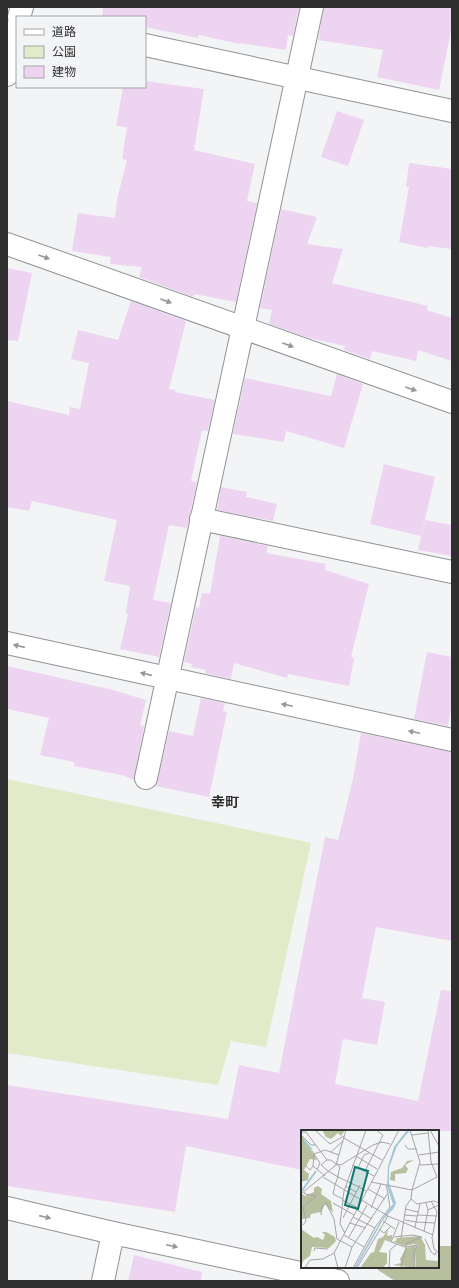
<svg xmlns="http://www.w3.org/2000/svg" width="459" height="1288" font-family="'Work Sans','Noto Sans JP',sans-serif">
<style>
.green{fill:#e2eac9}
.forest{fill:#b8bf9f}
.building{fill:#edd5f1}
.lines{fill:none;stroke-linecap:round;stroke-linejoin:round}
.minor-casing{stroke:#929395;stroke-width:24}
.primary-casing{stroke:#929395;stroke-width:24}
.minor{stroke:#fff;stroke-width:22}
.primary{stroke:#fff;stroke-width:22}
.oneway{fill:#979798}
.labels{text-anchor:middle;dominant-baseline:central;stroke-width:4;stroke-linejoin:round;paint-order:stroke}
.quarter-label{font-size:14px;font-weight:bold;fill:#2f2f30;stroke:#f3f4f6}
.inset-river{fill:none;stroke:#a3c8d8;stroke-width:2}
.inset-road{fill:none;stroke:#a5a5a7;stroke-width:1}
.view{fill:#0f766e;fill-opacity:0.15;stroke:#0f766e;stroke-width:2}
.inset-edge{fill:none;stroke:#2f2f30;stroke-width:2}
</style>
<rect width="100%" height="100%" fill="#f3f4f6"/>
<!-- green -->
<path class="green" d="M7 779 311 843 266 1047 231 1041 218 1085 7 1053Z"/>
<!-- forest -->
<path class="forest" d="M438 1246H452V1281H395L378 1270 377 1267H438Z"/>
<!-- building -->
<g class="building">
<path d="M103 7H299L293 36 288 35 286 50 239 43V44L199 35 198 38 145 27V17H102Z"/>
<path d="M324 7H452V26L439 90 377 77 383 50 318 40Z"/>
<path d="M145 81 204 89 194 150 255 164 247 201 257 203 236 302 194 294 193 297 139 277 142 267 110 264 111 257 72 251 78 213 115 218 117 199 127 160 122 159 127 127 116 126 123 87H145Z"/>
<path d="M337 111 364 120 348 166 321 157Z"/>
<path d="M409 163 452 169V249L428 246 427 248 399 242 409 187H406Z"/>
<path d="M281 209 317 217 307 244 343 249 332 283 428 306 427 310 452 318V361L418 350 416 361 372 351 370 359 344 350 345 346 309 338 269 324 272 310 260 308Z"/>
<path d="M7 268 32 273 18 341 7 340Z"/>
<path d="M131 301 186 321 169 389 176 390 175 392 215 400 208 431 202 430 191 481 197 482 187 528 169 525 153 600 171 603 159 657 120 649 128 614 126 613 130 586 104 581 117 520 32 501 29 511 7 507V401L69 415 70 407 80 409 89 363 71 359 78 330 118 340Z"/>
<path d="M337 374 363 384 344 448 286 431 284 442 233 434 245 378 331 396Z"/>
<path d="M384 464 435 477 421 536 370 524Z"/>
<path d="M221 487 247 492 246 497 277 504 273 521 217 510Z"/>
<path d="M425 520 452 525V556L418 550Z"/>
<path d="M220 536 268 546 266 553 326 564 325 570 369 584 351 657 354 658 349 686 288 674 287 678 234 663 231 679 205 673 206 670 191 667 192 664 184 662 196 607 199 608 202 593 210 594Z"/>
<path d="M427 652 452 657V705L448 726 414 719Z"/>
<path d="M7 666 113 690 146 700 140 725 144 726 134 780 122 775 74 766V762L40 755 49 718 7 709Z"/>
<path d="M201 698 225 703 223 711 227 712 209 797 156 786 169 731 193 736Z"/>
<path d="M361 733 452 752V941L376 927 362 998 385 1002 377 1045 343 1039 335 1084 418 1101 441 990 452 991V1131H302V1170L186 1146 175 1212 7 1186V1085L228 1119 239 1065 279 1073 325 837 338 840 353 779Z"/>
<path d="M134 1255 202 1272 201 1281H128Z"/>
</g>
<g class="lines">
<defs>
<g id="minor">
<path d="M145 45 452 111"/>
<path d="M7 244 452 402"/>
<path d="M201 519 452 572"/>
<path d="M7 643 452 740"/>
<path d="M146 778 312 7"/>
<path d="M7 1208 113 1233 338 1281"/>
<path d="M103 1281 113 1233"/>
</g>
<g id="primary">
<path d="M19 17 22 7"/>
<path d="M7 75 17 28"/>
</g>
</defs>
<!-- minor casing -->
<use href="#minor" class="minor-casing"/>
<!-- primary casing -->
<use href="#primary" class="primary-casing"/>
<!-- minor -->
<use href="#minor" class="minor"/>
<!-- primary -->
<use href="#primary" class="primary"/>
</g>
<!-- one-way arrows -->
<defs><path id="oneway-solid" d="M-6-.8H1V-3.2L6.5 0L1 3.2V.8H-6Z"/></defs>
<g class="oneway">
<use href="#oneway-solid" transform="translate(44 257) rotate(20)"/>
<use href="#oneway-solid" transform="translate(166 301) rotate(20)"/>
<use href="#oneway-solid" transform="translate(288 345) rotate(20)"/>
<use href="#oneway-solid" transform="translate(411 389) rotate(19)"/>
<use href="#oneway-solid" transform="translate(19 646) rotate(-167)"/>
<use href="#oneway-solid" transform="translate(146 674) rotate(-167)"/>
<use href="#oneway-solid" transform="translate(287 705) rotate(-168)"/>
<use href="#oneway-solid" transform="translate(414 732) rotate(-168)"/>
<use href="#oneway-solid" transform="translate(45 1217) rotate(13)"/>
<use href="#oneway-solid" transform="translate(172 1246) rotate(12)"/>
</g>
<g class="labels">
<!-- quarter labels -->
<g class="quarter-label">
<text x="225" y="802">幸町</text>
</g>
</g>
<!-- overview -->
<g transform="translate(301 1130)">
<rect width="138" height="138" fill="#f3f4f6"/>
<path d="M21 0H44L40 6 37 3 30 9 25 7ZM0 4 16 30 9 29 3 40 8 44 7 50 0 52ZM113 30 104 35 107 39 105 43 94 44V51L89 50 90 42 101 38 106 31ZM17 56 21 59 20 64 30 71 32 83 24 74 20 82 10 84 9 88 1 89 0 63 4 66 13 62V58ZM0 99 13 108 16 107 22 110 24 105 21 102H25L34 107 35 111 28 118 11 117 9 126 2 131 0 137ZM87 99 86 106 91 105V108L89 112 84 110 78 122 86 123V133L82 138H59L70 123 73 122 77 109 82 107ZM119 106 124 115 125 130 137 131 138 138H115L114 121V138L92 135 100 133 99 129 105 118 115 115 114 119 117 115 113 114 103 116 91 111H95L96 108Z" fill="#b8bf9f"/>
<path d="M106 0H109L96 16 88 38V53L95 73 93 78 82 90 55 138H53L79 92 92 74 86 56 87 36 93 17Z" fill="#a3c8d8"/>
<path class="inset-river" d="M3 10 11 20M0 62 15 41"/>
<path class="inset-road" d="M14 0 29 14 43 6M127 0 130 32 136 47 111 60 110 69 116 74 133 71 138 73M129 0 138 16M0 2H5L26 30M0 5 10 15H15M111 5 127 3M43 8 81 30M104 15 107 19H116M11 21 19 33 16 40M30 22 42 11M118 25 138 22M55 26 76 39M36 34 40 35 72 15 81 12 89 14M4 35 9 40 12 36M51 35 73 46M119 35 138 34M57 38 63 25 68 23M64 41 82 5 75 0M24 46 12 36 13 24 24 20 38 25M22 47 87 86 132 105M70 52 111 60 119 32 109 0M44 56 55 62M67 59 84 69M0 64 35 35 45 0M42 69 32 64 34 55 37 47V45L39 37 30 30H26L20 35 28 42H29L37 47 58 57 65 61M41 70 57 78M130 71 136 82 131 108 133 119 138 123M32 73 53 85M70 78 80 54M104 79 117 82M56 80 71 89M127 80 138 75M20 85 21 77 25 73 33 89 36 109 51 117M103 85 116 86M117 85 136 86M52 87 74 98M42 88 59 55M104 90 115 92 119 74M82 91 94 99M98 92 90 112 104 117 116 115 113 123 114 138M49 93 65 98M2 95 5 91 2 77 15 66 4 64 3 62M114 98 115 92 134 93M78 99 83 103 90 96M123 101 127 80 125 73M44 103 39 94 43 61 65 0M43 105 63 117M48 107 66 75M93 107 112 105 121 107M100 108 105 76 110 69M124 109 130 122 134 125 135 122M13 121 14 118 27 119M4 138 9 130 22 129 33 123M37 138 33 123 98 0M44 138 51 117 87 63 85 55M52 138 75 96 89 77 87 64M56 138 87 86M88 138 89 120 96 114M100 138 106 113 121 107"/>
<path class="view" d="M54 37 67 41 57 79 44 75Z"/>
<rect width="138" height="138" class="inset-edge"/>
</g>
<!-- border -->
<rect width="459" height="1288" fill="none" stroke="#2f2f30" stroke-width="16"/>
<!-- legend -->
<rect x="16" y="16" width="130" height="72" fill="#f3f4f6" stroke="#a5a5a7"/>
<rect x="24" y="29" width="20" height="6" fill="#ffffff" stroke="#a5a5a7"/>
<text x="52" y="36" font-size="12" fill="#2f2f30">道路</text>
<rect x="24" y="46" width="20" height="12" fill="#e2eac9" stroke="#a5a5a7"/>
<text x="52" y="56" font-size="12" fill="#2f2f30">公園</text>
<rect x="24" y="66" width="20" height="12" fill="#edd5f1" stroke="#a5a5a7"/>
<text x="52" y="76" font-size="12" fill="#2f2f30">建物</text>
</svg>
